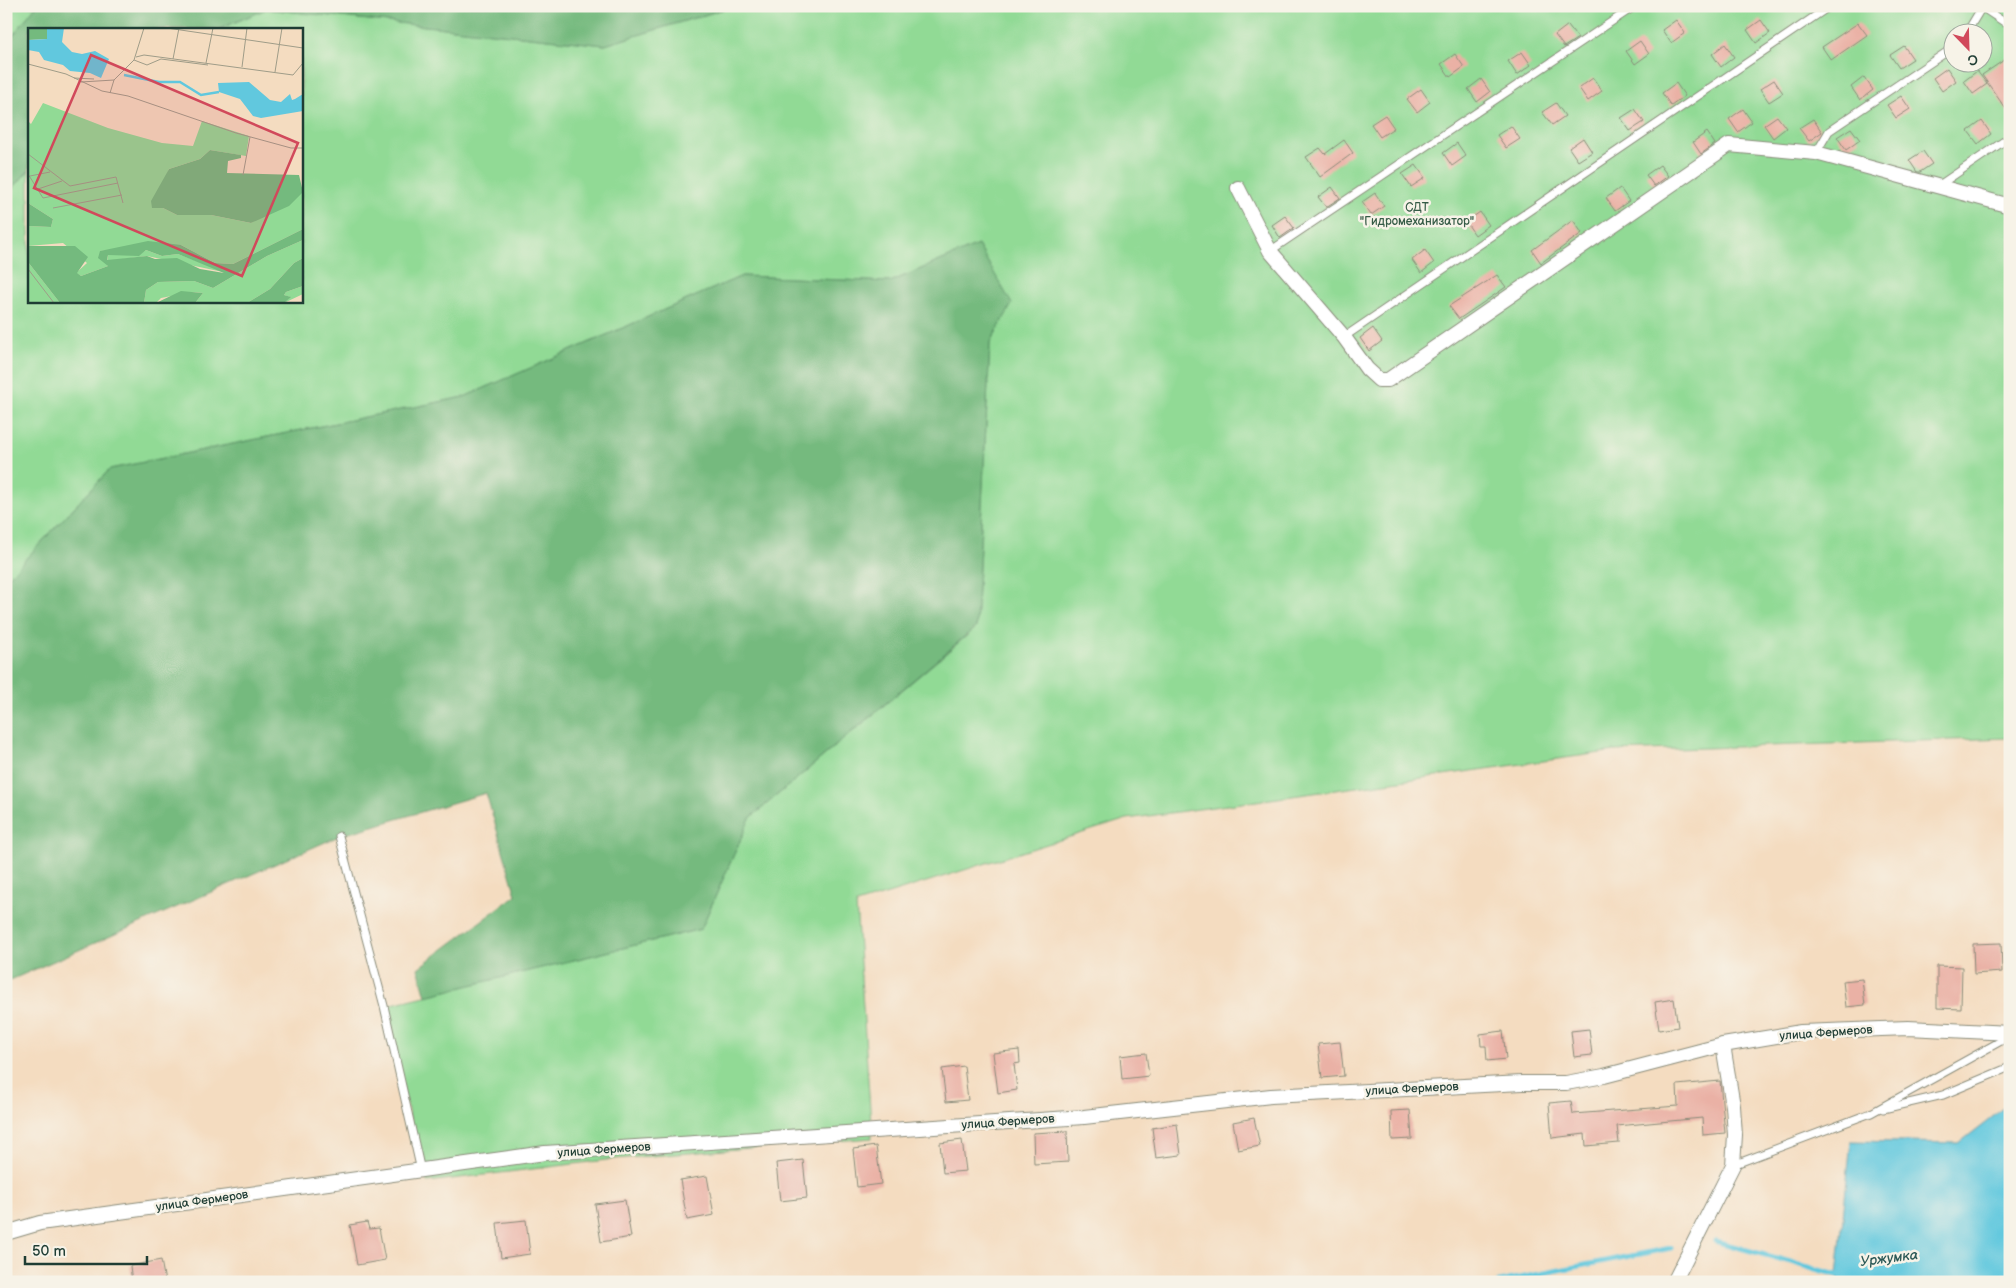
<svg xmlns="http://www.w3.org/2000/svg" width="2016" height="1288" font-family="'Balsamiq Sans',sans-serif">
<style>
.green{fill:#91da95;stroke:#588c64;fill-rule:evenodd}
.forest{fill:#74ba7e;stroke:#4a7c59}
.water{fill:#61c8de;stroke:#408289}
.lines{fill:none;stroke-linecap:round;stroke-linejoin:round}
.stream{stroke:#61c8de;stroke-width:5}
.building{fill:#eab1a5}
.service-casing{stroke:#8a8c7a;stroke-width:9}
.minor-casing{stroke:#8a8c7a;stroke-width:16}
.service{stroke:#fff;stroke-width:7}
.minor{stroke:#fff;stroke-width:14}
.labels{text-anchor:middle;dominant-baseline:central;stroke-width:5;stroke-linejoin:round;paint-order:stroke}
.park-label{font-size:12px;fill:#365c47;stroke:#f7f3e8}
.street-label{font-size:12px;fill:#1f3d34;stroke:#f7f3e8}
.water-label{font-size:14px;font-style:italic;fill:#2c5956;stroke:#f7f3e8}
.inset-river{fill:none;stroke:#61c8de;stroke-width:2.5}
.inset-road{fill:none;stroke:#9f9c88;stroke-width:1}
.view{fill:#d1495b;fill-opacity:0.15;stroke:#d1495b;stroke-width:2.5}
.inset-edge{fill:none;stroke:#1f3d34;stroke-width:2.5}
</style>
<rect width="100%" height="100%" fill="#f7f3e8"/>
<filter id="ink" filterUnits="userSpaceOnUse"><feTurbulence type="fractalNoise" baseFrequency=".02" numOctaves="2"/><feDisplacementMap in="SourceGraphic" scale="10" xChannelSelector="R" yChannelSelector="G"/><feConvolveMatrix kernelMatrix="1 2 1 2 8 2 1 2 1" color-interpolation-filters="sRGB"/></filter>
<filter id="wash" filterUnits="userSpaceOnUse"><feTurbulence type="fractalNoise" baseFrequency=".0096" numOctaves="4" result="noise"/><feDisplacementMap in="SourceGraphic" scale="20" xChannelSelector="R" yChannelSelector="G"/><feGaussianBlur stdDeviation="1.12" result="paint"/><feColorMatrix in="noise" values="0 0 0 0 0 0 0 0 0 0 0 0 0 0 0 0 0 1.4 0 .05"/><feComposite in="paint" operator="in"/></filter>
<g filter="url(#wash)">
<rect width="100%" height="100%" fill="#f4dcc0"/>
<!-- green -->
<g class="green">
<path d="M6 6H36L6 44Z"/>
<path d="M734 6H2010V738L1615 751 1127 819 856 904 872 1138 614 1159 427 1182 419 1157 384 1006 701 929 750 818 976 628 990 343 1011 304 978 245 890 282 742 276 464 397 110 469 6 580V196L29 170V301H301V29H219L266 9 605 45ZM1954 32H1984V62H1954Z"/>
</g>
<!-- forest -->
<g class="forest">
<path d="M36 6H734L605 45 266 9 219 29H29V170L6 196V44Z"/>
<path d="M978 245 1012 304 990 343 976 627 750 818 701 929 426 996 418 968 516 895 486 793 339 836 6 982V580L110 469 464 397 742 276 890 282Z"/>
</g>
<!-- water -->
<path class="water" d="M2010 1107V1282H1840L1837 1275 1851 1141 1959 1143 2004 1108Z"/>
<g class="lines">
<!-- stream -->
<g class="stream">
<path d="M1715 1241 1837 1275H1843"/>
<path d="M1499 1282 1671 1248"/>
</g>
</g>
<g id="blocks">
<!-- building -->
<g class="building">
<path d="M1676 20 1685 33 1671 43 1662 30Z"/>
<path d="M1761 20 1770 33 1756 43 1747 30Z"/>
<path d="M1858 23 1867 35 1831 60 1822 47Z"/>
<path d="M1568 25 1578 38 1564 47 1555 35Z"/>
<path d="M1640 41 1649 54 1635 64 1626 51Z"/>
<path d="M1725 44 1734 57 1721 67 1712 54Z"/>
<path d="M1904 46 1913 59 1899 68 1890 55Z"/>
<path d="M1522 52 1531 65 1517 75 1508 61Z"/>
<path d="M1455 54 1464 67 1450 77 1441 64Z"/>
<path d="M2010 56V115L1982 75Z"/>
<path d="M1947 68 1956 81 1942 91 1933 78Z"/>
<path d="M1977 71 1987 84 1973 94 1964 81Z"/>
<path d="M1864 77 1873 90 1860 100 1851 87Z"/>
<path d="M1593 78 1602 91 1588 101 1579 88Z"/>
<path d="M1481 79 1490 92 1477 102 1468 89Z"/>
<path d="M1774 80 1783 93 1769 102 1760 89Z"/>
<path d="M1676 83 1685 96 1671 106 1662 93Z"/>
<path d="M1421 89 1430 102 1417 112 1407 99Z"/>
<path d="M1901 96 1910 109 1896 118 1887 105Z"/>
<path d="M1556 103 1565 116 1552 125 1542 112Z"/>
<path d="M1635 109 1644 122 1630 131 1621 118Z"/>
<path d="M1743 109 1752 122 1738 132 1729 119Z"/>
<path d="M1385 115 1394 128 1380 137 1371 124Z"/>
<path d="M1777 116 1786 128 1773 138 1764 125Z"/>
<path d="M1813 119 1822 132 1809 141 1799 128Z"/>
<path d="M1982 121 1991 134 1978 144 1968 131Z"/>
<path d="M1511 126 1520 139 1506 148 1497 135Z"/>
<path d="M1851 128 1860 140 1846 150 1837 137Z"/>
<path d="M1707 132 1715 144 1701 154 1693 142Z"/>
<path d="M1583 138 1592 152 1578 161 1569 148Z"/>
<path d="M1344 140 1353 153 1320 177 1306 157 1320 148 1325 154Z"/>
<path d="M1457 143 1466 156 1452 166 1443 153Z"/>
<path d="M1923 151 1932 164 1920 172H1917L1909 160Z"/>
<path d="M1416 165 1425 178 1411 187 1402 174Z"/>
<path d="M1660 165 1668 176 1654 186 1646 175Z"/>
<path d="M1332 187 1340 198 1326 207 1318 197Z"/>
<path d="M1620 188 1629 201 1615 211 1606 198Z"/>
<path d="M1375 193 1384 206 1371 215 1362 202Z"/>
<path d="M1480 212 1489 225 1475 235 1466 222Z"/>
<path d="M1285 216 1294 228 1280 238 1272 225Z"/>
<path d="M1573 220 1582 233 1541 263 1532 250Z"/>
<path d="M1425 250 1434 263 1421 273 1412 260Z"/>
<path d="M1497 275 1506 287 1459 319 1449 306Z"/>
<path d="M1373 328 1382 341 1369 351 1360 338Z"/>
<path d="M2001 943 2002 972 1974 974 1973 944Z"/>
<path d="M1937 966 1962 967 1961 1009 1937 1008Z"/>
<path d="M1862 979 1865 1005 1846 1007 1843 981Z"/>
<path d="M1674 999 1678 1027 1659 1030 1655 1002Z"/>
<path d="M1589 1029 1592 1055 1574 1057 1571 1031Z"/>
<path d="M1503 1031 1506 1059 1487 1061 1486 1046H1481L1480 1034Z"/>
<path d="M1340 1042 1344 1076 1322 1078 1318 1044Z"/>
<path d="M1019 1050 1020 1063 1014 1064 1017 1090 998 1093 993 1053Z"/>
<path d="M1146 1053 1149 1076 1122 1079 1120 1056Z"/>
<path d="M964 1066 968 1100 946 1102 942 1069Z"/>
<path d="M1720 1081 1725 1133 1703 1135 1702 1118 1617 1126 1619 1143 1586 1146 1585 1134 1552 1138 1549 1103 1571 1101 1573 1114 1678 1106 1677 1085Z"/>
<path d="M1410 1110 1412 1139 1392 1140 1391 1111Z"/>
<path d="M1254 1118 1260 1146 1238 1150 1233 1122Z"/>
<path d="M1177 1124 1181 1155 1156 1158 1152 1128Z"/>
<path d="M1067 1131 1068 1162 1034 1164 1033 1133Z"/>
<path d="M962 1140 966 1171 943 1173 940 1143Z"/>
<path d="M876 1146 881 1184 857 1187 853 1149Z"/>
<path d="M803 1160 807 1198 780 1201 776 1163Z"/>
<path d="M707 1176 714 1215 687 1220 680 1180Z"/>
<path d="M625 1200 631 1237 601 1242 595 1204Z"/>
<path d="M526 1220 530 1254 501 1258 497 1223Z"/>
<path d="M367 1222 369 1229 379 1228 385 1260 357 1265 350 1225Z"/>
<path d="M161 1260 165 1282H132L130 1266Z"/>
</g>
</g>
</g>
<g filter="url(#ink)">
<use href="#blocks" fill-opacity="0" stroke="#8a8c7a" stroke-width="1"/>
<g class="lines">
<defs>
<g id="service">
<path d="M1980 6 2010 26"/>
<path d="M1967 32 1982 7"/>
<path d="M1816 153 1829 131 1954 47"/>
<path d="M1938 186 2010 137"/>
<path d="M1270 251 1635 6"/>
<path d="M1344 337 1830 6"/>
<path d="M339 836 384 1006 421 1171"/>
<path d="M1883 1109 1943 1095 2010 1067"/>
<path d="M1733 1165 1871 1113 2010 1036"/>
</g>
<g id="minor">
<path d="M1238 188 1270 251 1344 337 1367 369 1379 380H1388L1729 145 1816 153 2010 206"/>
<path d="M6 1233 40 1223 545 1153 1084 1117 1271 1096 1522 1083H1566L1604 1076 1723 1045 1801 1032 1908 1028 2010 1033"/>
<path d="M1674 1282 1733 1165 1735 1135 1733 1106 1723 1045"/>
</g>
</defs>
<!-- service casing -->
<use href="#service" class="service-casing"/>
<!-- minor casing -->
<use href="#minor" class="minor-casing"/>
<!-- service -->
<use href="#service" class="service"/>
<!-- minor -->
<use href="#minor" class="minor"/>
</g>
</g>
<g class="labels">
<!-- park labels -->
<g class="park-label">
<text x="1417" y="207">СДТ<tspan x="1417" dy="14">"Гидромеханизатор"</tspan></text>
</g>
<!-- street labels -->
<g class="street-label">
<text transform="translate(1826 1033) rotate(-4)">улица Фермеров</text>
<text transform="translate(1412 1089) rotate(-3)">улица Фермеров</text>
<text transform="translate(1008 1122) rotate(-4)">улица Фермеров</text>
<text transform="translate(604 1150) rotate(-4)">улица Фермеров</text>
<text transform="translate(202 1201) rotate(-8)">улица Фермеров</text>
</g>
<!-- water labels -->
<g class="water-label">
<text transform="translate(1889 1258) rotate(-7)">Уржумка</text>
</g>
</g>
<!-- overview -->
<g transform="translate(28 28)">
<rect width="275" height="275" fill="#f4dcc0"/>
<path d="M15 75 80 100 134 115 165 118 174 93 221 108 218 128 182 122 172 131 141 141 124 180H135L149 187H183L223 195 275 164V201L205 236 187 235 153 217 72 223 80 238 53 248 48 245 59 235 35 215 0 218V198L23 199 25 191 0 175V93L3 96ZM275 212V230L266 235 242 261 219 275H167L175 265 164 264 133 270 128 275H116L118 262 130 254 166 253 185 260 239 228ZM118 222 134 228 150 226 200 245 119 228 79 233 80 227H111ZM0 234 32 275H0ZM275 258V266L256 275 262 269 256 267 258 264Z" fill="#91da95"/>
<path d="M0 0H19V11L0 12ZM182 122 213 127V130L200 133 199 145 271 147 275 164 261 178 223 195 183 187H149L135 180H124L123 173 141 141 172 131ZM0 175 25 191 23 199 0 198ZM275 201V212L239 228 185 260 166 253 130 254 118 262 116 275H32L0 234V218H47L60 229 49 245 53 248 80 238 70 230 72 223 120 213 153 217 187 235 205 236ZM118 222 134 228 150 226 196 245 172 241 149 230 127 231 119 228 79 232 80 227 111 228ZM275 230V258L258 264 256 267 263 269 256 275H219L242 261 266 235ZM153 263 175 265 167 275H128Z" fill="#74ba7e" fill-rule="evenodd"/>
<path d="M19 0H36L34 14 44 24 54 26 67 23 81 31 73 50 62 45 42 43 35 37 16 32 11 24 0 22V12L19 11ZM221 54 242 72 253 74 262 66 264 72 267 71 275 66V83L233 90 225 88 212 71 191 64 190 55Z" fill="#61c8de"/>
<path class="inset-river" d="M96 47 131 54H152L173 67 191 64"/>
<path class="inset-road" d="M139 0 275 20M108 29 116 27 265 47 275 35M145 31 151 0M106 32 119 37 133 31 180 37M178 35 185 0M0 36 38 46 74 63 100 68 208 105 263 120H275M214 39 219 0M247 44 254 0M46 50 66 51M53 54 86 52M82 65 86 52 106 32 116 0M0 126 42 158 88 149 95 175M0 146 15 170 90 155M215 147 222 109M2 148 22 144M10 161 34 153M25 180 94 167M0 241 26 275"/>
<path class="view" d="M63 27 270 115 214 248 6 160Z"/>
<rect width="275" height="275" class="inset-edge"/>
</g>
<!-- margin -->
<rect width="2016" height="1288" fill="none" stroke="#f7f3e8" stroke-width="25"/>
<!-- north arrow -->
<g transform="translate(1968 48) rotate(157)"><circle r="24" fill="#f7f3e8" stroke="#a1aaa0"/>
<path d="M0-4L9 19L0 12L-9 19Z" fill="#d1495b"/>
<text y="-8" font-size="14" font-weight="bold" text-anchor="middle" fill="#1f3d34">С</text>
</g>
<!-- scale -->
<path d="M25 1256v8h122v-8" fill="none" stroke="#1f3d34" stroke-width="2.5"/>
<text x="32" y="1256" font-size="15" fill="#1f3d34" stroke="#f7f3e8" stroke-width="4" paint-order="stroke">50 m</text>
</svg>
